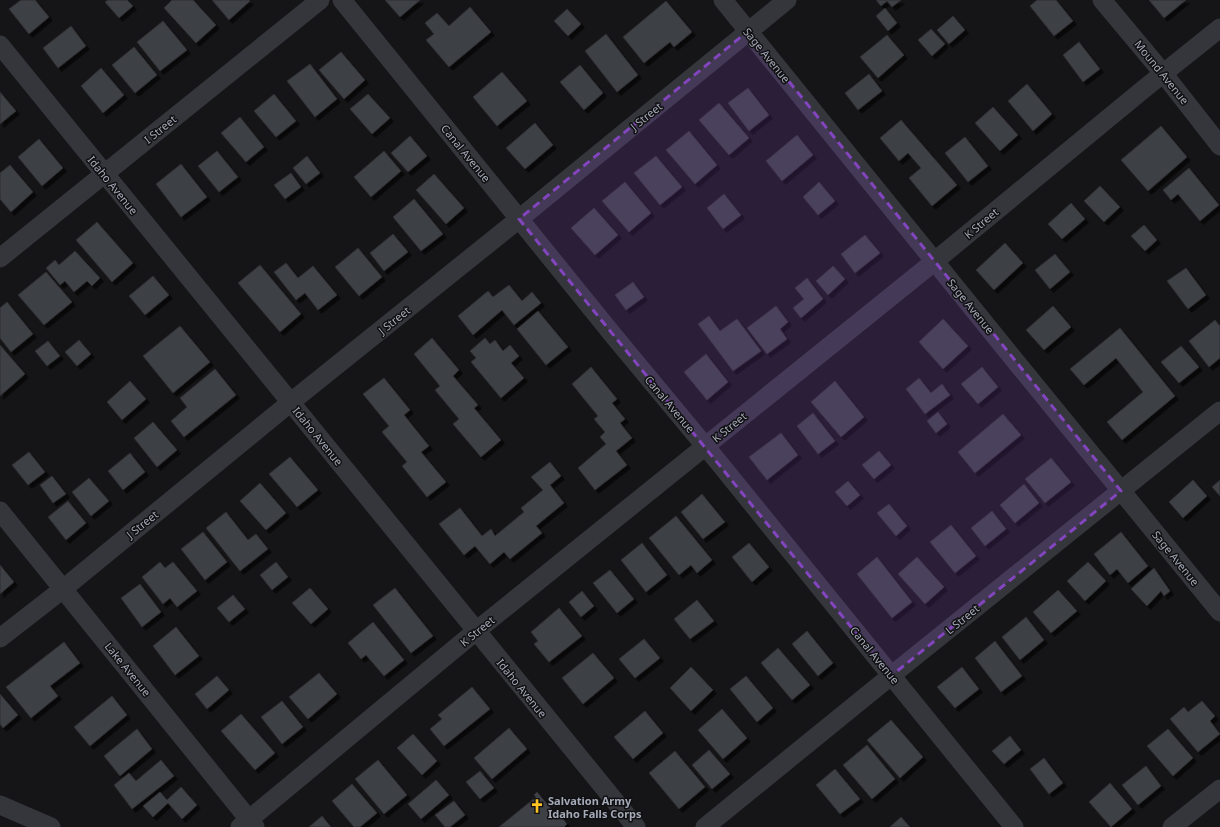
<svg xmlns="http://www.w3.org/2000/svg" width="1220" height="827" font-family="'Noto Sans',sans-serif">
<style>
.building{fill:#3e3f44;stroke:#2f2e33;filter:url(#shadow)}
.lines{fill:none;stroke-linecap:round;stroke-linejoin:round}
.minor{stroke:#35363c;stroke-width:19}
.marked{fill:#8345be;fill-opacity:0.2;stroke:#8345be;stroke-width:3;stroke-dasharray:8 5;stroke-linejoin:round}
.labels{text-anchor:middle;dominant-baseline:central;stroke-width:3;stroke-linejoin:round;paint-order:stroke}
.street-label{font-size:11px;fill:#a5aab8;stroke:#101012}
.poi-label{font-size:11px;font-weight:bold;fill:#a5aab8;stroke:#101012;text-anchor:start}
</style>
<defs>
<filter id="shadow"><feDropShadow dx="3.5" dy="3.5" stdDeviation="0" flood-color="#0009"/></filter>
</defs>
<rect width="100%" height="100%" fill="#151517"/>
<!-- building -->
<g class="building">
<path d="M21 0H35L49 17 29 34 9 9Z"/>
<path d="M108 0H127L133 6 119 18 105 2Z"/>
<path d="M172 0H193L216 25 196 43 164 8Z"/>
<path d="M212 0H249L250 1 229 20Z"/>
<path d="M385 0H420L400 17Z"/>
<path d="M876 0H901L892 7 887 1 881 6Z"/>
<path d="M1037 0H1056L1073 21 1054 36 1030 6Z"/>
<path d="M1149 0H1186L1164 18Z"/>
<path d="M666 1 692 32 674 47 670 42 644 63 623 37Z"/>
<path d="M470 7 491 32 449 67 426 40 434 34 425 23 437 13 449 26Z"/>
<path d="M885 8 897 23 888 31 876 16Z"/>
<path d="M567 9 581 24 568 36 554 21Z"/>
<path d="M953 16 965 30 949 44 937 30Z"/>
<path d="M163 21 187 50 160 71 137 42Z"/>
<path d="M71 26 86 46 58 68 43 48Z"/>
<path d="M931 29 945 44 932 56 918 40Z"/>
<path d="M606 34 638 75 617 92 585 51Z"/>
<path d="M887 35 904 55 878 78 860 57Z"/>
<path d="M1079 42 1100 69 1083 82 1063 55Z"/>
<path d="M134 47 157 75 135 93 112 65Z"/>
<path d="M341 52 365 80 344 99 319 70Z"/>
<path d="M310 64 337 99 315 117 287 81Z"/>
<path d="M580 65 603 93 584 110 560 82Z"/>
<path d="M101 68 124 95 103 113 81 86Z"/>
<path d="M502 72 527 101 497 126 473 97Z"/>
<path d="M869 74 882 91 858 110 845 93Z"/>
<path d="M1027 84 1052 114 1033 131 1008 101Z"/>
<path d="M748 88 769 115 749 131 728 103Z"/>
<path d="M0 92 16 111 0 124Z"/>
<path d="M274 94 296 121 276 137 254 111Z"/>
<path d="M368 94 390 118 372 134 350 109Z"/>
<path d="M719 103 749 138 729 155 699 120Z"/>
<path d="M993 107 1018 135 1000 151 975 123Z"/>
<path d="M240 117 264 147 246 162 221 133Z"/>
<path d="M901 120 957 185 932 206 909 178 921 168 908 153 899 161 880 138Z"/>
<path d="M535 123 553 145 525 169 506 148Z"/>
<path d="M1161 126 1187 157 1148 191 1121 160Z"/>
<path d="M689 131 717 165 695 184 666 150Z"/>
<path d="M797 135 813 155 782 181 766 161Z"/>
<path d="M410 136 427 156 408 172 391 153Z"/>
<path d="M965 137 988 166 968 182 945 153Z"/>
<path d="M39 139 63 168 42 186 18 157Z"/>
<path d="M217 151 238 177 219 192 198 166Z"/>
<path d="M384 151 401 171 371 197 354 177Z"/>
<path d="M307 156 320 173 306 184 293 168Z"/>
<path d="M656 156 682 187 660 205 634 173Z"/>
<path d="M181 164 207 197 181 217 156 184Z"/>
<path d="M10 165 33 192 11 212 0 199V173Z"/>
<path d="M1189 168 1219 205 1200 221 1178 194 1171 200 1163 190Z"/>
<path d="M291 173 301 187 285 199 274 185Z"/>
<path d="M434 174 464 208 446 224 416 190Z"/>
<path d="M625 182 651 213 629 232 602 201Z"/>
<path d="M819 182 835 201 818 215 803 197Z"/>
<path d="M1100 186 1120 207 1104 222 1084 201Z"/>
<path d="M724 194 741 215 723 229 707 208Z"/>
<path d="M414 199 443 234 421 251 393 217Z"/>
<path d="M1071 203 1085 219 1062 239 1048 224Z"/>
<path d="M594 208 618 235 595 255 571 228Z"/>
<path d="M97 222 133 263 112 282 76 240Z"/>
<path d="M1144 225 1157 240 1145 251 1131 236Z"/>
<path d="M393 234 408 252 384 271 370 253Z"/>
<path d="M865 235 880 253 855 273 841 254Z"/>
<path d="M1005 243 1023 263 994 290 976 270Z"/>
<path d="M358 248 382 277 359 296 335 267Z"/>
<path d="M75 251 100 278 92 286 87 281 74 292 65 281 60 285 46 268 55 260 59 265Z"/>
<path d="M1055 254 1070 272 1050 289 1035 270Z"/>
<path d="M286 263 298 278 313 266 337 295 318 310 305 293 296 300 274 272Z"/>
<path d="M260 265 301 314 280 332 238 283Z"/>
<path d="M833 266 845 279 828 295 816 281Z"/>
<path d="M1186 268 1206 295 1188 309 1167 281Z"/>
<path d="M46 272 72 302 44 325 18 295Z"/>
<path d="M153 276 169 295 145 315 129 296Z"/>
<path d="M807 278 823 299 801 318 793 308 804 299 795 288Z"/>
<path d="M633 282 644 297 626 310 615 295Z"/>
<path d="M509 285 522 301 532 292 541 303 514 325 502 310 473 335 458 316 488 291 493 297Z"/>
<path d="M7 302 33 334 11 352 0 338V308Z"/>
<path d="M776 306 788 322 780 329 787 339 767 354 747 328Z"/>
<path d="M1053 306 1071 327 1044 350 1026 330Z"/>
<path d="M538 311 568 347 546 365 517 329Z"/>
<path d="M709 316 720 331 737 319 761 351 733 371 698 324Z"/>
<path d="M943 319 968 346 943 369 919 342Z"/>
<path d="M1215 320 1220 326V358L1209 367 1189 341Z"/>
<path d="M180 326 210 362 173 393 143 356Z"/>
<path d="M1120 328 1175 396 1122 440 1107 422 1143 392 1116 358 1084 385 1070 369Z"/>
<path d="M432 338 459 370 453 376 478 405 474 408 501 440 481 457 453 424 459 419 435 390 440 386 414 354Z"/>
<path d="M485 338 490 344 495 340 503 351 510 345 519 356 511 363 524 378 501 398 471 362 476 358 470 351Z"/>
<path d="M79 340 91 354 77 366 65 352Z"/>
<path d="M48 341 60 356 47 366 35 351Z"/>
<path d="M0 345 25 374 0 396Z"/>
<path d="M1181 346 1199 367 1179 383 1161 362Z"/>
<path d="M706 354 728 382 707 400 684 372Z"/>
<path d="M591 367 617 399 612 403 625 419 620 423 632 438 616 451 627 465 595 490 578 468 606 444 600 437 605 432 594 419 598 416 572 384Z"/>
<path d="M982 367 998 387 978 404 961 384Z"/>
<path d="M215 369 236 395 184 437 171 421 187 407 180 398Z"/>
<path d="M384 378 410 410 404 415 429 446 421 452 446 482 427 497 402 466 407 462 382 432 389 426 363 394Z"/>
<path d="M919 378 931 393 942 384 950 395 925 414 906 389Z"/>
<path d="M130 381 146 399 122 420 107 402Z"/>
<path d="M835 381 864 417 841 437 811 402Z"/>
<path d="M938 412 947 424 936 433 927 421Z"/>
<path d="M813 413 835 441 818 454 797 426Z"/>
<path d="M1003 414 1021 435 975 473 958 452Z"/>
<path d="M153 422 177 450 157 467 134 438Z"/>
<path d="M781 433 798 455 767 480 749 457Z"/>
<path d="M879 451 891 465 874 479 862 465Z"/>
<path d="M29 452 45 472 28 485 12 465Z"/>
<path d="M130 453 145 472 123 490 108 471Z"/>
<path d="M290 457 318 490 297 507 269 474Z"/>
<path d="M1051 458 1071 482 1045 503 1025 479Z"/>
<path d="M550 462 561 476 550 485 564 503 536 526 542 533 510 559 504 552 490 564 475 546 464 555 439 524 460 508 482 536 491 529 495 536 524 512 521 508 543 490 531 477Z"/>
<path d="M52 476 66 494 53 503 40 485Z"/>
<path d="M89 478 109 501 91 516 72 492Z"/>
<path d="M1193 480 1207 496 1183 518 1169 502Z"/>
<path d="M1220 480V496L1212 487Z"/>
<path d="M848 481 860 495 847 506 835 492Z"/>
<path d="M260 483 286 513 266 530 240 501Z"/>
<path d="M1024 484 1039 503 1015 523 1000 505Z"/>
<path d="M702 494 725 522 703 539 681 512Z"/>
<path d="M68 501 86 523 66 540 48 517Z"/>
<path d="M889 504 907 526 896 536 877 513Z"/>
<path d="M992 511 1006 529 985 546 971 528Z"/>
<path d="M226 512 248 540 256 534 268 549 240 571 206 528Z"/>
<path d="M676 516 712 560 697 573 691 565 679 575 649 538Z"/>
<path d="M951 525 976 556 955 573 930 542Z"/>
<path d="M203 532 227 562 205 580 181 549Z"/>
<path d="M1121 532 1148 566 1128 583 1117 569 1110 575 1094 554Z"/>
<path d="M642 543 667 575 646 592 621 560Z"/>
<path d="M749 543 769 567 752 582 732 557Z"/>
<path d="M877 557 912 602 892 618 857 574Z"/>
<path d="M917 557 944 587 925 604 898 574Z"/>
<path d="M160 562 165 568 173 562 197 591 177 607 170 598 163 604 142 577Z"/>
<path d="M276 562 288 577 272 590 260 575Z"/>
<path d="M1088 562 1106 581 1085 601 1067 581Z"/>
<path d="M0 565 14 582 0 594Z"/>
<path d="M1154 568 1170 591 1164 596 1161 591 1147 606 1131 589Z"/>
<path d="M610 570 634 599 617 613 593 583Z"/>
<path d="M140 584 161 612 142 627 121 598Z"/>
<path d="M310 588 328 609 311 624 292 603Z"/>
<path d="M395 588 433 636 411 653 373 605Z"/>
<path d="M1058 590 1077 611 1051 633 1033 612Z"/>
<path d="M582 591 594 606 581 617 569 602Z"/>
<path d="M233 595 245 609 229 622 217 608Z"/>
<path d="M697 600 714 621 690 639 674 619Z"/>
<path d="M559 608 582 636 549 662 534 644 538 641 531 632Z"/>
<path d="M1026 617 1044 640 1020 660 1002 637Z"/>
<path d="M373 622 404 660 384 676 366 655 361 659 348 643Z"/>
<path d="M176 627 199 656 175 675 153 646Z"/>
<path d="M807 631 833 663 818 676 792 644Z"/>
<path d="M644 639 660 658 635 678 619 659Z"/>
<path d="M995 641 1022 676 1001 692 975 658Z"/>
<path d="M64 642 80 663 50 686 58 696 31 718 6 687Z"/>
<path d="M778 648 810 685 792 700 761 663Z"/>
<path d="M593 653 614 678 583 704 562 678Z"/>
<path d="M691 667 713 690 691 711 670 688Z"/>
<path d="M962 667 979 689 955 708 937 687Z"/>
<path d="M319 673 337 694 308 719 289 697Z"/>
<path d="M217 676 229 690 207 709 195 694Z"/>
<path d="M746 676 773 708 757 722 730 689Z"/>
<path d="M472 687 490 709 444 746 430 729 442 719 438 715Z"/>
<path d="M0 694 18 715 3 728 0 724Z"/>
<path d="M112 696 127 715 90 746 74 727Z"/>
<path d="M282 701 303 727 282 744 261 717Z"/>
<path d="M1202 701 1215 716 1210 721 1220 734 1198 752 1170 719 1184 707 1188 712Z"/>
<path d="M722 709 747 738 723 759 698 730Z"/>
<path d="M645 711 663 733 633 759 614 737Z"/>
<path d="M241 714 275 753 255 770 221 731Z"/>
<path d="M891 720 923 757 900 778 867 740Z"/>
<path d="M509 728 527 749 492 779 474 758Z"/>
<path d="M137 729 152 749 120 776 104 756Z"/>
<path d="M1168 729 1193 758 1173 776 1147 746Z"/>
<path d="M413 734 437 761 422 775 397 748Z"/>
<path d="M1010 736 1021 750 1004 764 992 751Z"/>
<path d="M867 745 895 779 872 799 843 765Z"/>
<path d="M709 750 730 774 712 789 692 765Z"/>
<path d="M675 751 705 787 679 809 649 773Z"/>
<path d="M1044 758 1063 783 1049 794 1030 769Z"/>
<path d="M161 760 174 776 132 809 114 785 129 773 136 781Z"/>
<path d="M378 760 407 795 384 814 355 779Z"/>
<path d="M1146 766 1161 786 1138 805 1122 785Z"/>
<path d="M835 769 860 799 840 814 816 785Z"/>
<path d="M480 771 494 788 480 799 466 782Z"/>
<path d="M436 780 449 795 421 819 408 804Z"/>
<path d="M1110 783 1132 809 1111 827 1089 802Z"/>
<path d="M352 784 377 813 360 827H354L332 801Z"/>
<path d="M181 787 197 805 182 819 168 803 153 817 143 806 160 792 167 800Z"/>
<path d="M537 792 557 816 559 814 567 824 564 827H499L536 797 534 795Z"/>
<path d="M454 801 465 815 450 827H445L435 815Z"/>
<path d="M322 816 331 827H309Z"/>
<path d="M901 817 910 827H890Z"/>
</g>
<g class="lines">
<!-- minor -->
<g class="minor">
<path d="M342 0 613 335 720 464 1014 827"/>
<path d="M723 0C889 204 1053 409 1220 612"/>
<path d="M1102 0 1163 73 1220 146"/>
<path d="M0 45 636 827"/>
<path d="M0 258 320 0"/>
<path d="M0 511 255 827"/>
<path d="M0 638 63 589 291 402 519 219 787 0"/>
<path d="M0 805 51 827"/>
<path d="M240 827 476 631 935 261 1145 88 1220 28"/>
<path d="M705 827 908 662 1220 411"/>
<path d="M1172 827 1220 789"/>
</g>
</g>
<!-- marked area -->
<path class="marked" d="M748 31 1121 491 891 676 519 219Z"/>
<!-- icons -->
<defs>
<symbol id="church-bare" viewBox="-9 -9 18 18"><path d="M-1.2-6h2.4v3.5h3.3v2.4h-3.3V6h-2.4V-.1h-3.3v-2.4h3.3Z" fill="#ffc424" stroke="#101012" stroke-width="2.5" paint-order="stroke"/></symbol>
</defs>
<g fill-rule="evenodd">
<use href="#church-bare" x="527" y="796" width="20" height="20"/>
</g>
<g class="labels">
<!-- street labels -->
<g class="street-label">
<text transform="translate(767 55) rotate(51)">Sage Avenue</text>
<text transform="translate(1162 72) rotate(51)">Mound Avenue</text>
<text transform="translate(646 116) rotate(-39)">J Street</text>
<text transform="translate(160 129) rotate(-39)">I Street</text>
<text transform="translate(466 153) rotate(51)">Canal Avenue</text>
<text transform="translate(113 185) rotate(51)">Idaho Avenue</text>
<text transform="translate(981 223) rotate(-40)">K Street</text>
<text transform="translate(971 306) rotate(51)">Sage Avenue</text>
<text transform="translate(394 320) rotate(-39)">J Street</text>
<text transform="translate(670 404) rotate(50)">Canal Avenue</text>
<text transform="translate(729 427) rotate(-39)">K Street</text>
<text transform="translate(318 436) rotate(51)">Idaho Avenue</text>
<text transform="translate(142 524) rotate(-39)">J Street</text>
<text transform="translate(1176 558) rotate(51)">Sage Avenue</text>
<text transform="translate(962 619) rotate(-39)">L Street</text>
<text transform="translate(477 631) rotate(-39)">K Street</text>
<text transform="translate(875 655) rotate(51)">Canal Avenue</text>
<text transform="translate(128 669) rotate(51)">Lake Avenue</text>
<text transform="translate(522 688) rotate(51)">Idaho Avenue</text>
</g>
<!-- poi labels -->
<g class="poi-label">
<text x="548" y="800">Salvation Army<tspan x="548" dy="13">Idaho Falls Corps</tspan></text>
</g>
</g>
</svg>
